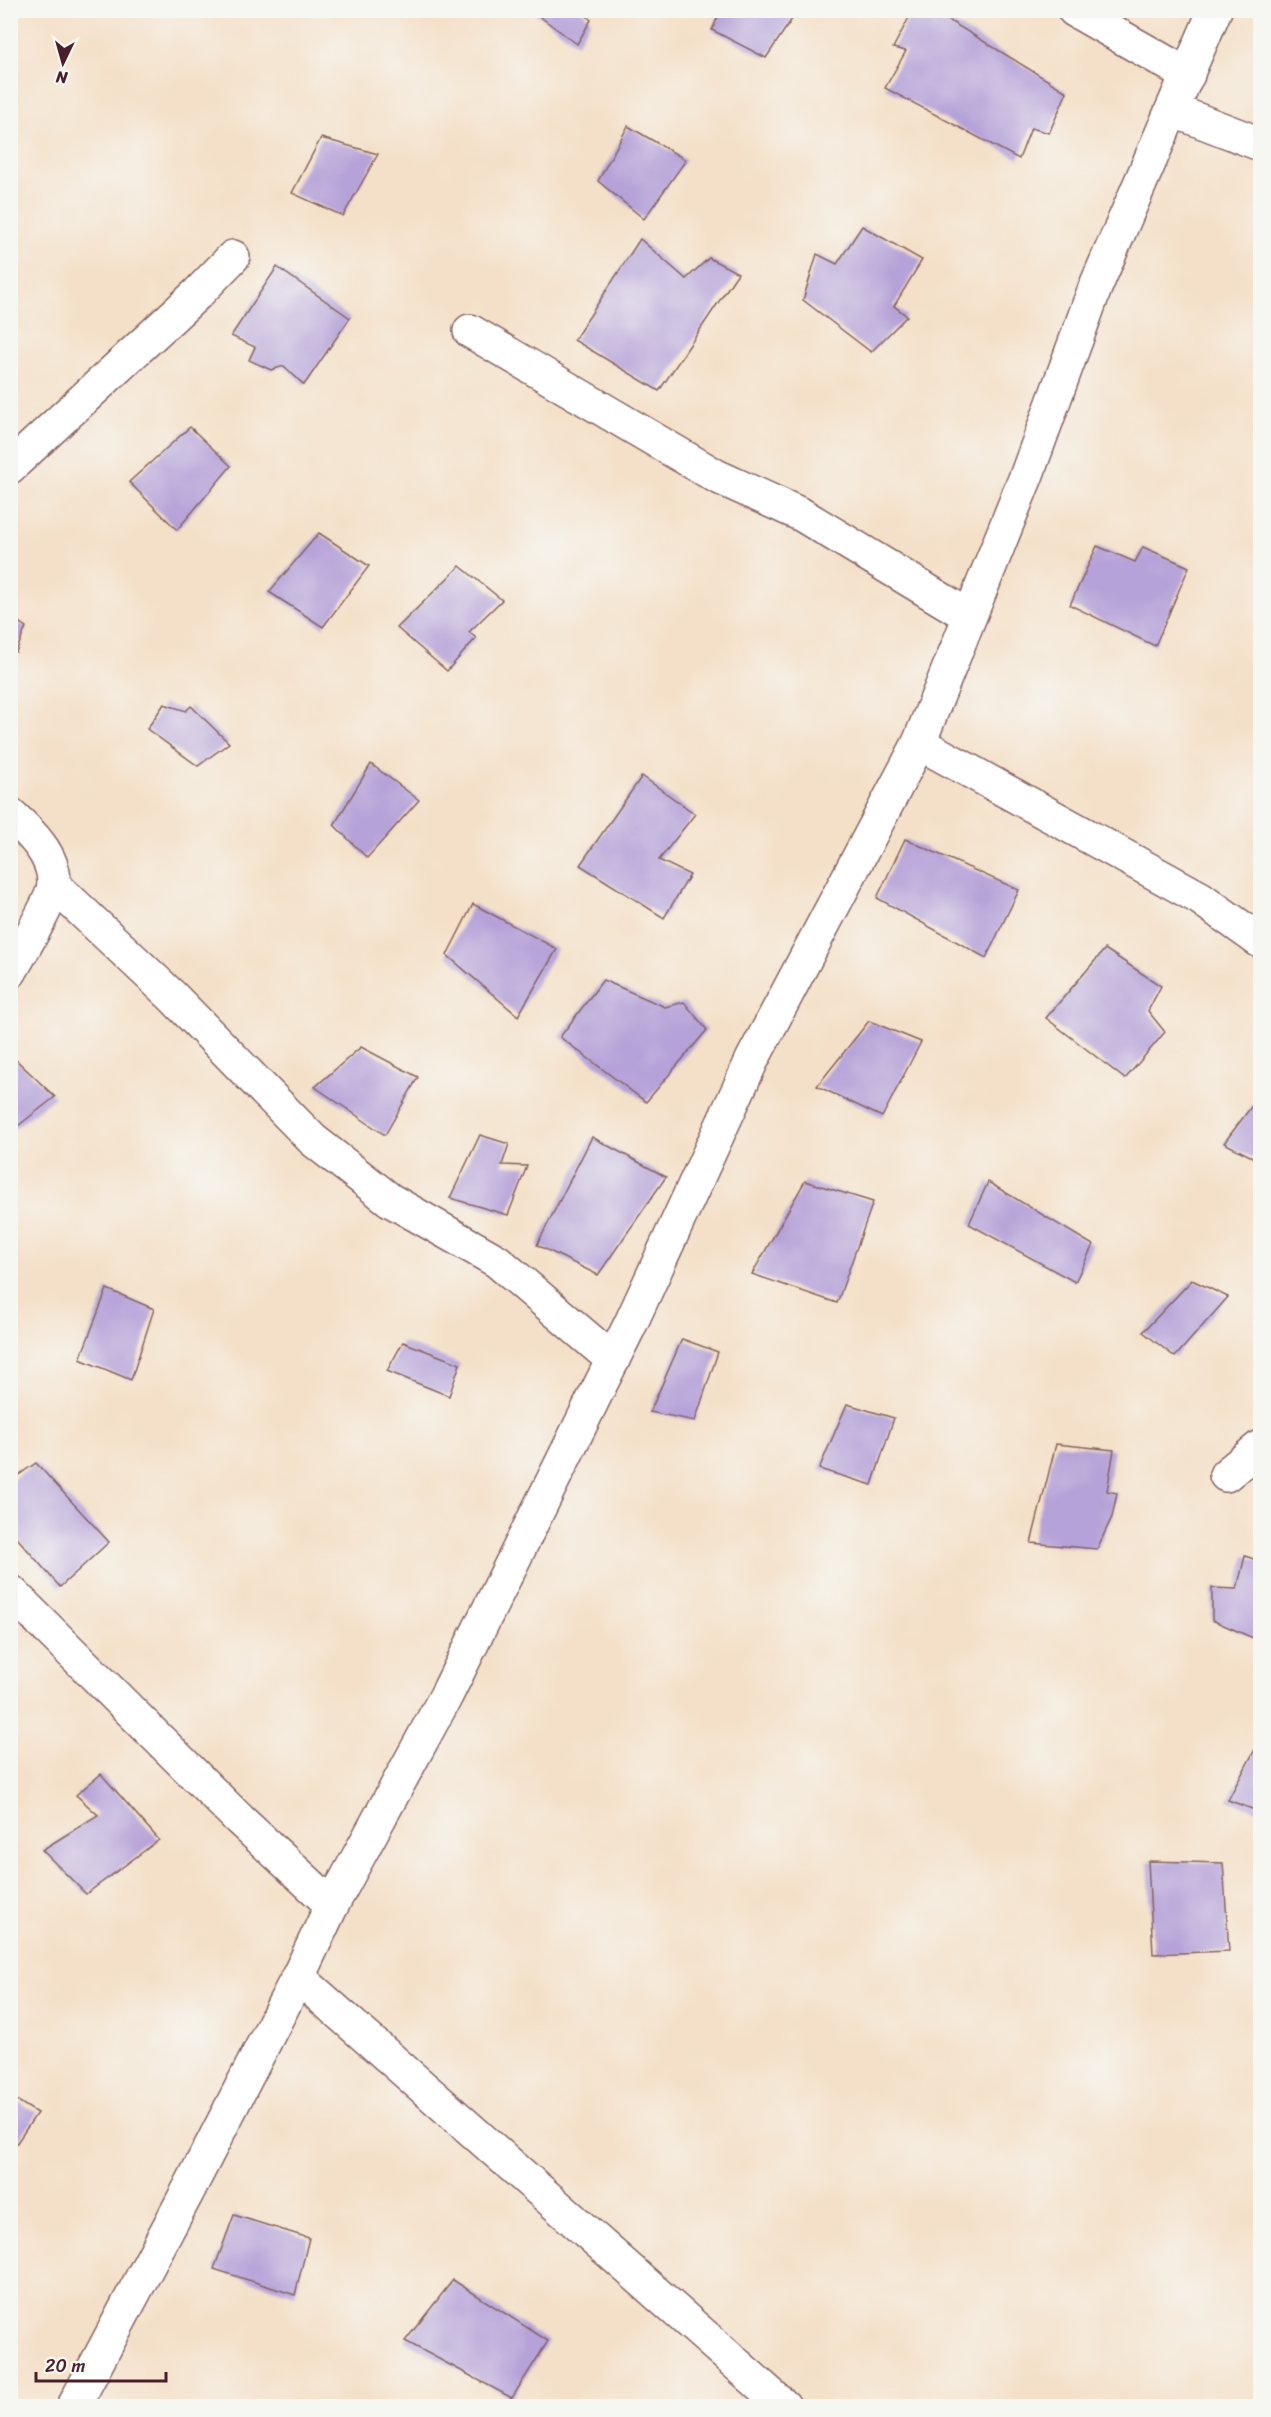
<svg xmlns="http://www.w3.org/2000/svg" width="1271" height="2417" font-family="Sriracha,sans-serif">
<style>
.building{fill:#b5a2d8}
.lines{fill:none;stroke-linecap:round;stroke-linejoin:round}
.minor-casing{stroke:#866362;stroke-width:36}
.minor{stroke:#fff;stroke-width:33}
</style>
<rect width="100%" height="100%" fill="#f6f6f2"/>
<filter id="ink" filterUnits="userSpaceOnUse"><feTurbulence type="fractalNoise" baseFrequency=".0167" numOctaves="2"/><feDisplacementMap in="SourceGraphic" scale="12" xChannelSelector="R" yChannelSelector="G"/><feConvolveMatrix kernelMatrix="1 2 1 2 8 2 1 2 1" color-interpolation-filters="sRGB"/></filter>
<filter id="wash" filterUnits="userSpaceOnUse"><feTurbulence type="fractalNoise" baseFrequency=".008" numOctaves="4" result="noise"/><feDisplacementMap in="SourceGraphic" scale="24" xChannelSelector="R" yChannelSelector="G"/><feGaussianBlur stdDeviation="1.35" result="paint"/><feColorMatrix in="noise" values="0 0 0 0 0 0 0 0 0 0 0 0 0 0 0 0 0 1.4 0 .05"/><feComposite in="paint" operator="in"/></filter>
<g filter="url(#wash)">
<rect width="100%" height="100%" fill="#f4e0c8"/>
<g id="blocks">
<!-- building -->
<g class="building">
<path d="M531 10H581L591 20 577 44Z"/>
<path d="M721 10H798L766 58 712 30Z"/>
<path d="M913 10H932L1067 92 1049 133 1031 128 1019 159 885 88 906 51 893 48Z"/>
<path d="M628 126 686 160 644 219 598 181Z"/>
<path d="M321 138 378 154 343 216 292 193Z"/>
<path d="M862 226 922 260 894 306 907 316 871 352 803 300 817 254 837 264Z"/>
<path d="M640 239 686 279 709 258 738 273 659 391 574 340Z"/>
<path d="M277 267 350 318 304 385 284 366 271 370 249 360 255 347 231 336Z"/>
<path d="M190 427 231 466 177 530 129 482Z"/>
<path d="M319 533 369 566 323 627 269 592Z"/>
<path d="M1097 546 1135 562 1143 547 1189 567 1155 646 1070 605Z"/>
<path d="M460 566 502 600 469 632 476 638 447 671 397 628Z"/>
<path d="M10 616 26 627 16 652 10 650Z"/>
<path d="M164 704 186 711 191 706 229 743 198 766 147 729Z"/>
<path d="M371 764 419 800 367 858 334 825Z"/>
<path d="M642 776 695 814 659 860 690 875 664 918 580 865Z"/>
<path d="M905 839 1019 890 986 958 877 898Z"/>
<path d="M473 904 557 949 518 1016 447 955Z"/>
<path d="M1105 949 1161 986 1148 1011 1165 1032 1125 1079 1046 1018Z"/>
<path d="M603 980 665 1007 684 1002 707 1030 646 1102 560 1037Z"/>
<path d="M869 1021 921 1042 882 1117 817 1086Z"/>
<path d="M361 1047 418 1077 385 1135 315 1087Z"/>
<path d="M10 1054 55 1097 10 1132Z"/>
<path d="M1260 1095V1161L1224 1143Z"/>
<path d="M480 1135 509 1144 502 1165 527 1166 508 1215 450 1198Z"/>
<path d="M592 1137 666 1177 598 1275 537 1245Z"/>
<path d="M805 1181 873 1202 837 1303 752 1274Z"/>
<path d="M988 1182 1093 1245 1075 1282 969 1224Z"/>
<path d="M1192 1280 1228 1297 1175 1357 1143 1332Z"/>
<path d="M107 1289 154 1309 131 1380 80 1359Z"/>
<path d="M682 1339 718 1352 695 1421 650 1412Z"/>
<path d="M403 1342 460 1364 449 1396 387 1371Z"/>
<path d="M847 1404 894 1418 872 1485 819 1469Z"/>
<path d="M1056 1444 1114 1450 1107 1491 1117 1493 1112 1517 1097 1549 1031 1543Z"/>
<path d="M36 1463 109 1542 60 1587 10 1530V1481Z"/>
<path d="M1245 1556 1260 1561V1641L1212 1620V1588L1237 1589Z"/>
<path d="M1260 1740V1812L1228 1800Z"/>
<path d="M101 1774 159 1840 86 1894 42 1850 98 1815 76 1795Z"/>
<path d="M1148 1861 1223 1863 1229 1951 1153 1954Z"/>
<path d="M10 2096 37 2113 10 2153Z"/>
<path d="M234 2215 309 2238 295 2295 214 2269Z"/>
<path d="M453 2280 548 2341 512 2398 405 2341Z"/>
</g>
</g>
</g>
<g filter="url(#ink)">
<use href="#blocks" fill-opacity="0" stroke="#866362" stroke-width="1.5"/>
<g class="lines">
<defs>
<g id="minor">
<path d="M1074 10 1188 75"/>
<path d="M1172 110 1260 144"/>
<path d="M470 331 716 476 802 515 969 616"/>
<path d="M10 467 198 293 233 257"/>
<path d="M919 743 1200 898 1260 941"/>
<path d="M10 814C29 831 55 855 54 884 53 900 20 954 10 972"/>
<path d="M54 885 172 996 313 1140 390 1200 497 1261 613 1360"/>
<path d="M1226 1475 1260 1447"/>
<path d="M10 1591 240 1820 332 1905"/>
<path d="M298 1977 784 2406"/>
<path d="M74 2406 189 2189 298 1977 332 1905 446 1696 631 1323 752 1060 919 743 1027 474 1095 288 1215 10"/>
</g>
</defs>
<!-- minor casing -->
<use href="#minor" class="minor-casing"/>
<!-- minor -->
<use href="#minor" class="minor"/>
</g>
</g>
<!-- margin -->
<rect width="1271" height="2417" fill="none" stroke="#f6f6f2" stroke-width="36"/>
<!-- north arrow -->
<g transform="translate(63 63) rotate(185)" stroke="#f6f6f2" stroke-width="4.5" paint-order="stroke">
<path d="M0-4.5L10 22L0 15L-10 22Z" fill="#4a1f2b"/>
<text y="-9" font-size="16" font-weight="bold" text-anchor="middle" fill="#4a1f2b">N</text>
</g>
<!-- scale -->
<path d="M36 2372v9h130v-9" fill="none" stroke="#4a1f2b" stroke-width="3"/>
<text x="45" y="2372" font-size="18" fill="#4a1f2b" stroke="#f6f6f2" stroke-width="4.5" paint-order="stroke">20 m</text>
</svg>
